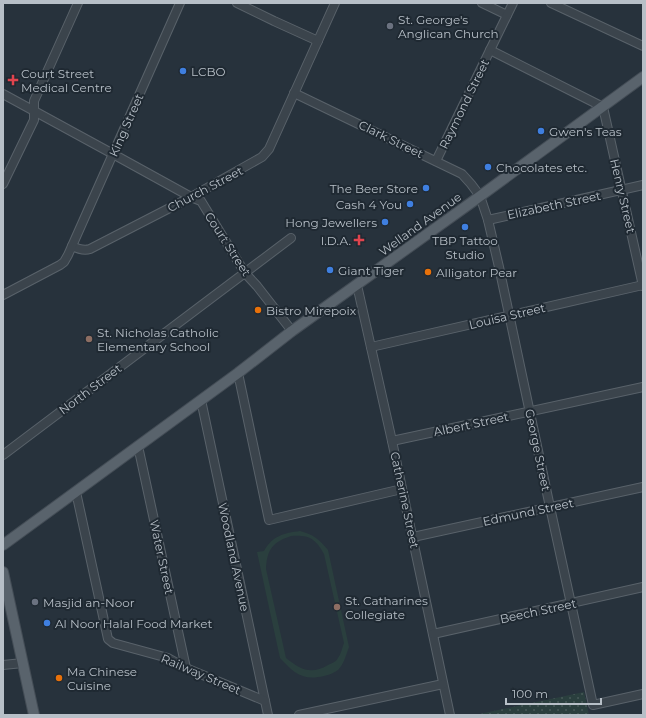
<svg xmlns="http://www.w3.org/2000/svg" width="646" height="718" font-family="Montserrat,sans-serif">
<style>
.grass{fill:url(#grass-dots)}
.pitch{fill:#2a3f3e;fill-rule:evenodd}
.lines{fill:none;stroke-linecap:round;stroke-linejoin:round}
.minor-casing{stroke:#59626a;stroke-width:10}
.major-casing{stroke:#444d56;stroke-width:12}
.minor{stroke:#3b444c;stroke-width:8}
.major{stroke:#59636c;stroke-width:10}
.worship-dot{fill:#6b7280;stroke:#1f2932;stroke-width:1.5}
.shop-dot{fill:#3f7fe0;stroke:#1f2932;stroke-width:1.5}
.health-dot{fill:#e0444e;stroke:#1f2932;stroke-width:1.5}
.food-dot{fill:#e8710a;stroke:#1f2932;stroke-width:1.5}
.education-dot{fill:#8d6e63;stroke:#1f2932;stroke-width:1.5}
.labels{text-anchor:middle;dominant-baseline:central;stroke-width:4;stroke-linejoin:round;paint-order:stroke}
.poi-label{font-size:12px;fill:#b7bfc7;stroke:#1f2932;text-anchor:start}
.street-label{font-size:12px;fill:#b7bfc7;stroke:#1f2932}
</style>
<defs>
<pattern id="grass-dots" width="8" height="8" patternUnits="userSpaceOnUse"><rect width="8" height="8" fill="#2a3f3e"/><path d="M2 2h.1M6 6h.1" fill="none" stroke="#475958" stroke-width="1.8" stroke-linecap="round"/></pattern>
</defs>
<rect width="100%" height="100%" fill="#27323c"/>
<!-- grass -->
<path class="grass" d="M584 692 589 715H475Z"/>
<!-- pitch -->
<path class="pitch" d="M300 531C314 535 319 539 328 550L349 647C346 655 344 664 338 670 334 673 329 675 324 676 302 681 294 673 280 658L257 552 264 551C272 536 284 533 300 531ZM291 536C309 535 315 538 324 554L344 643C342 648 341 654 338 658 336 662 332 663 328 665 311 675 301 670 286 658L266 569C267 549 273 542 291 536Z"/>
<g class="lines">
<defs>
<g id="minor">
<path d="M237 3 274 21 318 41"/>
<path d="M482 3 507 15"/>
<path d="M551 3 643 46"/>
<path d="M490 50 603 107 643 286"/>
<path d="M294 93 462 174 471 184 480 196 488 220 499 267 550 507 593 705 643 694"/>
<path d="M3 94 113 154 191 197 201 201 245 273 257 286 292 331"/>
<path d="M436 161 513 3"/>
<path d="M3 184 34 120V101L78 3"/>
<path d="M488 220 643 185"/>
<path d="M72 246C78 249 84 251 90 249L191 197 262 157 269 149 335 3"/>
<path d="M357 285 392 441 450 715"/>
<path d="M3 295 60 265 64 262 68 255 180 3"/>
<path d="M371 347 643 285"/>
<path d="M238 373 269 520 402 489"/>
<path d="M201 400 268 715"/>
<path d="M392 441 643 387"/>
<path d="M138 446 186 668"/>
<path d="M3 455 291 238"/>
<path d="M76 492 108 639 113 643 168 658 186 668 265 701"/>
<path d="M413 537 643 487"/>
<path d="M433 634 643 587"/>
<path d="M3 665 23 663"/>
<path d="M299 715 443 684"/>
</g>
<g id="major">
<path d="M3 545 238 373 292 331 472 202 643 77"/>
<path d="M3 572 34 715"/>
</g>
</defs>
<!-- minor casing -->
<use href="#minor" class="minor-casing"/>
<!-- major casing -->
<use href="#major" class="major-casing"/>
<!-- minor -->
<use href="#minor" class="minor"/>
<!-- major -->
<use href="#major" class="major"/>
</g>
<!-- markers -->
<g class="worship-dot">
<circle cx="390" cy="26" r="4"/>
<circle cx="35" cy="602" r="4"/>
</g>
<g class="shop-dot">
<circle cx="183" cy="71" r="4"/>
<circle cx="541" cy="131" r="4"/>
<circle cx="488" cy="167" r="4"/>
<circle cx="426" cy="188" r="4"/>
<circle cx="410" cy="204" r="4"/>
<circle cx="385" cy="222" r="4"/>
<circle cx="465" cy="227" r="4"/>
<circle cx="330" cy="270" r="4"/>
<circle cx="47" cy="623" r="4"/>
</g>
<g class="health-dot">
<path d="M11 74h4v4h4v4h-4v4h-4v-4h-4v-4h4z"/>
<path d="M357 234h4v4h4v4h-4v4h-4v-4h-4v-4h4z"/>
</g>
<g class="food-dot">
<circle cx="428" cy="272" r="4"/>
<circle cx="258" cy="310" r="4"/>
<circle cx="59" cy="678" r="4"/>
</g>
<g class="education-dot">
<circle cx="89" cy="339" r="4"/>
<circle cx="337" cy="607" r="4"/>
</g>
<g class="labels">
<!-- poi labels -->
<g class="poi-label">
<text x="398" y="19">St. George's<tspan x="398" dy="14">Anglican Church</tspan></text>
<text x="191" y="71">LCBO</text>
<text x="21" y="73">Court Street<tspan x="21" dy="14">Medical Centre</tspan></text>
<text x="549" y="131">Gwen's Teas</text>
<text x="496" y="167">Chocolates etc.</text>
<text x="418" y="188" text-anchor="end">The Beer Store</text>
<text x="402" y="204" text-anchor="end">Cash 4 You</text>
<text x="377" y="222" text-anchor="end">Hong Jewellers</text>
<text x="351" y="240" text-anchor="end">I.D.A.</text>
<text x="465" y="240" text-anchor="middle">TBP Tattoo<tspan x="465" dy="14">Studio</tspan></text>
<text x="338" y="270">Giant Tiger</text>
<text x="436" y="272">Alligator Pear</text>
<text x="266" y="310">Bistro Mirepoix</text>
<text x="97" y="332">St. Nicholas Catholic<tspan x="97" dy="14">Elementary School</tspan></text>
<text x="345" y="600">St. Catharines<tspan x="345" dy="14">Collegiate</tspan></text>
<text x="43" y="602">Masjid an-Noor</text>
<text x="55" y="623">Al Noor Halal Food Market</text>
<text x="67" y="671">Ma Chinese<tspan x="67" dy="14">Cuisine</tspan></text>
</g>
<!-- street labels -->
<g class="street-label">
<text transform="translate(464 104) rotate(-64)">Raymond Street</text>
<text transform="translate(126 125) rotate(-66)">King Street</text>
<text transform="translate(391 139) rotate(26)">Clark Street</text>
<text transform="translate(205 189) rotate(-28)">Church Street</text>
<text transform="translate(623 196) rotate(77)">Henry Street</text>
<text transform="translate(554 205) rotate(-12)">Elizabeth Street</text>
<text transform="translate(420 224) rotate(-36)">Welland Avenue</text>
<text transform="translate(228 244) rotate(57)">Court Street</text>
<text transform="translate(507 316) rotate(-13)">Louisa Street</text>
<text transform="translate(90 389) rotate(-37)">North Street</text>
<text transform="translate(471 424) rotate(-12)">Albert Street</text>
<text transform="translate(538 450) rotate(78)">George Street</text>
<text transform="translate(405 500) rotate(78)">Catherine Street</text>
<text transform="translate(528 512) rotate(-12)">Edmund Street</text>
<text transform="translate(162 557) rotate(78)">Water Street</text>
<text transform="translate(234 557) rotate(78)">Woodland Avenue</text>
<text transform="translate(538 611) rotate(-12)">Beech Street</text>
<text transform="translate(201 674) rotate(23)">Railway Street</text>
</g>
</g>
<!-- border -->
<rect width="646" height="718" fill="none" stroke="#b7bfc7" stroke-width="8"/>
<!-- scale -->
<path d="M506 698v6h95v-6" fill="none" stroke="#b7bfc7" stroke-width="2"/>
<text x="512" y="698" font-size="12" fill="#b7bfc7" stroke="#1f2932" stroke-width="3" paint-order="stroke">100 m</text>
</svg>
